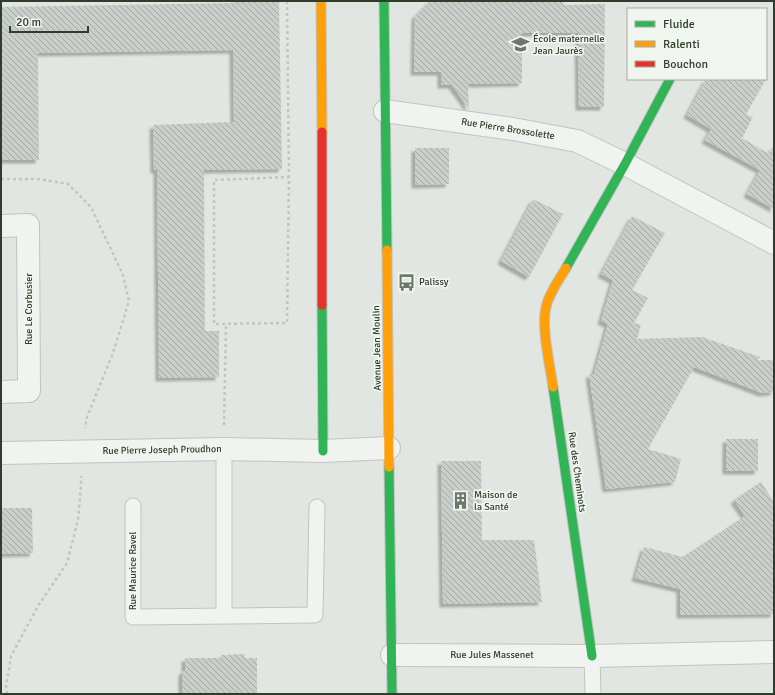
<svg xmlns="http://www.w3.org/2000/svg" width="775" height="695" font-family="Signika,sans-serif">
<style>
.building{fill:url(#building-back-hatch);filter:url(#shadow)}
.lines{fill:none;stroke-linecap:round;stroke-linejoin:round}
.lane-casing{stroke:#c0c4c0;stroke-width:17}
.street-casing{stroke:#c0c4c0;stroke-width:24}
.fast-casing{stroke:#c0c4c0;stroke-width:11}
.slow-casing{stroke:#c0c4c0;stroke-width:11}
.jam-casing{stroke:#c0c4c0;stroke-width:11}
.path{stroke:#c2c6c1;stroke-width:2.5;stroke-dasharray:3 3;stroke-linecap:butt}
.lane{stroke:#f1f3f0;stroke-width:15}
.street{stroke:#f1f3f0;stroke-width:22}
.fast{stroke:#30b455;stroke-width:9}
.slow{stroke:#ff9f0a;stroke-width:9}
.jam{stroke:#e5322d;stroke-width:9}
.labels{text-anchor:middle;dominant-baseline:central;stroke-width:3.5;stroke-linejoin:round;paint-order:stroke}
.poi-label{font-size:10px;fill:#2d3e2a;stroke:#f1f5ef;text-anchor:start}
.street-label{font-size:10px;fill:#2d3e2a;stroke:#f1f5ef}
</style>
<defs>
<pattern id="building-back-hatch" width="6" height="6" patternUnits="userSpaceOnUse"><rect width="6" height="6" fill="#caceca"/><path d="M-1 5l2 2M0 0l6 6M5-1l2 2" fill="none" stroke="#a4a9a4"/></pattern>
<filter id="shadow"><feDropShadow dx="-3.5" dy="3.5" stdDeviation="1" flood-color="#0004"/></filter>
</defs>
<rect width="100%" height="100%" fill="#e2e6e2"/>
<!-- building -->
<g class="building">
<path d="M233 1H279L282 169 204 170 205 331H219V377L159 378 157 170H154L153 125 234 122 233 50 38 53 39 160H1V7L233 3Z"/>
<path d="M430 1H563V5L605 4 604 107H579L578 33H522V83L468 84 469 109 452 85H441V72H414L415 16Z"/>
<path d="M706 79H766L746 114 753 117 742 138 769 154 774 145V209L747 194 760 170 705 140 711 129 687 115Z"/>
<path d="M415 148H449V184L415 185Z"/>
<path d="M533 199 563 214 529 277 501 261Z"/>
<path d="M632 216 665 233 632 290 648 298 634 323 641 325 637 339 702 337 760 357 758 360H774V392L762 393 694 367 648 449 681 459 675 482 606 489 589 374H594L608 324 601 321 613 280 601 274Z"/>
<rect x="726" y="439" width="32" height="32"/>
<path d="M441 461H481L482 540H534L542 602 443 604Z"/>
<path d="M761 482 774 502V614L680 615V589L635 578 644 547 683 557 745 516 734 500Z"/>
<path d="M1 508H32L33 553 1 554Z"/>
<path d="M245 654V658H257V694L182 693V671H185V658H220L221 655Z"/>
</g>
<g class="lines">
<defs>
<g id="lane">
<path d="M133 506V617L315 615 317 507"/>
<path d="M224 616V449"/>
<path d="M592 656 593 694"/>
</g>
<g id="street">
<path d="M385 111 513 129 577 141 625 164 774 243"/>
<path d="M1 226 28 225 29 391 1 392"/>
<path d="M1 453 224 449 323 451 389 448"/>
<path d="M392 655 592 656 774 652"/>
</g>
<g id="fast">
<path d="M384 1 387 250"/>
<path d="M566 268 625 164 670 79"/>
<path d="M322 305 323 451"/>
<path d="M553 387 592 656"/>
<path d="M389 467 392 694"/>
</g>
<g id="slow">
<path d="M321 1 322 132"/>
<path d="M387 250 389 467"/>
<path d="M553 387C550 365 541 327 546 307 549 293 559 280 566 268"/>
</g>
<path id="jam" d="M322 132V305"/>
</defs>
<!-- lane casing -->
<use href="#lane" class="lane-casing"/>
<!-- street casing -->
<use href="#street" class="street-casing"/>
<!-- fast casing -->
<use href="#fast" class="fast-casing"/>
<!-- slow casing -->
<use href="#slow" class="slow-casing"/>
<!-- jam casing -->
<use href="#jam" class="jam-casing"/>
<!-- path -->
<g class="path">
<path d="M287 1 289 177 287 323 214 324V180L289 177"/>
<path d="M1 179H39L68 184 91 207 123 275 129 301 113 353 87 417 85 428"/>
<path d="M224 425 226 324"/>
<path d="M7 694 6 687 11 656 38 606 67 563 78 520 81 485V476"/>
</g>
<!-- lane -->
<use href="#lane" class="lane"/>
<!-- street -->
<use href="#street" class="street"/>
<!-- fast -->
<use href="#fast" class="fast"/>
<!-- slow -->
<use href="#slow" class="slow"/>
<!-- jam -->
<use href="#jam" class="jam"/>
</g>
<!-- icons -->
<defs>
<symbol id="school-bare" viewBox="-9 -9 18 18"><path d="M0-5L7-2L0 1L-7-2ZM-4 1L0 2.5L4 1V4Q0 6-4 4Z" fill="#6c796a" stroke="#f1f5ef" stroke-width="2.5" paint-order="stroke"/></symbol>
<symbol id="bus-bare" viewBox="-9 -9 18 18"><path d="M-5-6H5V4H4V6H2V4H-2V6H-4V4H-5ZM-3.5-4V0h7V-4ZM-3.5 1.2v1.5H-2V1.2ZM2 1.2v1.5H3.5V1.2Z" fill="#6c796a" stroke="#f1f5ef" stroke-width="2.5" paint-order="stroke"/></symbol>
<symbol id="building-bare" viewBox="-9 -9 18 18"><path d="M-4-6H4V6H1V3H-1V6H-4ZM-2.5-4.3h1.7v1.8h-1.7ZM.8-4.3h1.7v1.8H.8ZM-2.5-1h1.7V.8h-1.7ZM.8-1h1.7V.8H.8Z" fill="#6c796a" stroke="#f1f5ef" stroke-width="2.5" paint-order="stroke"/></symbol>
</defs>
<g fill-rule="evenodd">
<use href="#school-bare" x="508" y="32" width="25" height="25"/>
<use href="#bus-bare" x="394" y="270" width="25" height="25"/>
<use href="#building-bare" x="448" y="488" width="25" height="25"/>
</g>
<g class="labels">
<!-- poi labels -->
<g class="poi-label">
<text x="533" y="39">École maternelle<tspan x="533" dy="12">Jean Jaurès</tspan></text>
<text x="419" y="282">Palissy</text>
<text x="474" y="495">Maison de<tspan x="474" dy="12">la Santé</tspan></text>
</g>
<!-- street labels -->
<g class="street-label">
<text transform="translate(508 129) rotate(9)">Rue Pierre Brossolette</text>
<text transform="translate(29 309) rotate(-90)">Rue Le Corbusier</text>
<text transform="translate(377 348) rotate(-91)">Avenue Jean Moulin</text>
<text transform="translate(162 450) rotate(-1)">Rue Pierre Joseph Proudhon</text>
<text transform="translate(577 472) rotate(82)">Rue des Cheminots</text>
<text transform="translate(133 571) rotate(-90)">Rue Maurice Ravel</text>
<text x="492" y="655">Rue Jules Massenet</text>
</g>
</g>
<!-- border -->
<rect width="775" height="695" fill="none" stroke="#2d3e2a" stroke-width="4"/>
<!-- legend -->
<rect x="627" y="8" width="140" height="72" fill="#f1f5ef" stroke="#a3aca0"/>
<rect x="635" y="21" width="20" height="6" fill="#30b455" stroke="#a3aca0"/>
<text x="663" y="28" font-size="12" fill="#2d3e2a">Fluide</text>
<rect x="635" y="41" width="20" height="6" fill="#ff9f0a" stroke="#a3aca0"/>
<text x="663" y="48" font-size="12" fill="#2d3e2a">Ralenti</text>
<rect x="635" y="61" width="20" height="6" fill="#e5322d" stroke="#a3aca0"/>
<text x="663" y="68" font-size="12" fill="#2d3e2a">Bouchon</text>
<!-- scale -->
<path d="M10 26v6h78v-6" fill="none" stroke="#2d3e2a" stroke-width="2"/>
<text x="16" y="26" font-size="12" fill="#2d3e2a" stroke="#f1f5ef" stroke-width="3" paint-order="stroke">20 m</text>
</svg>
